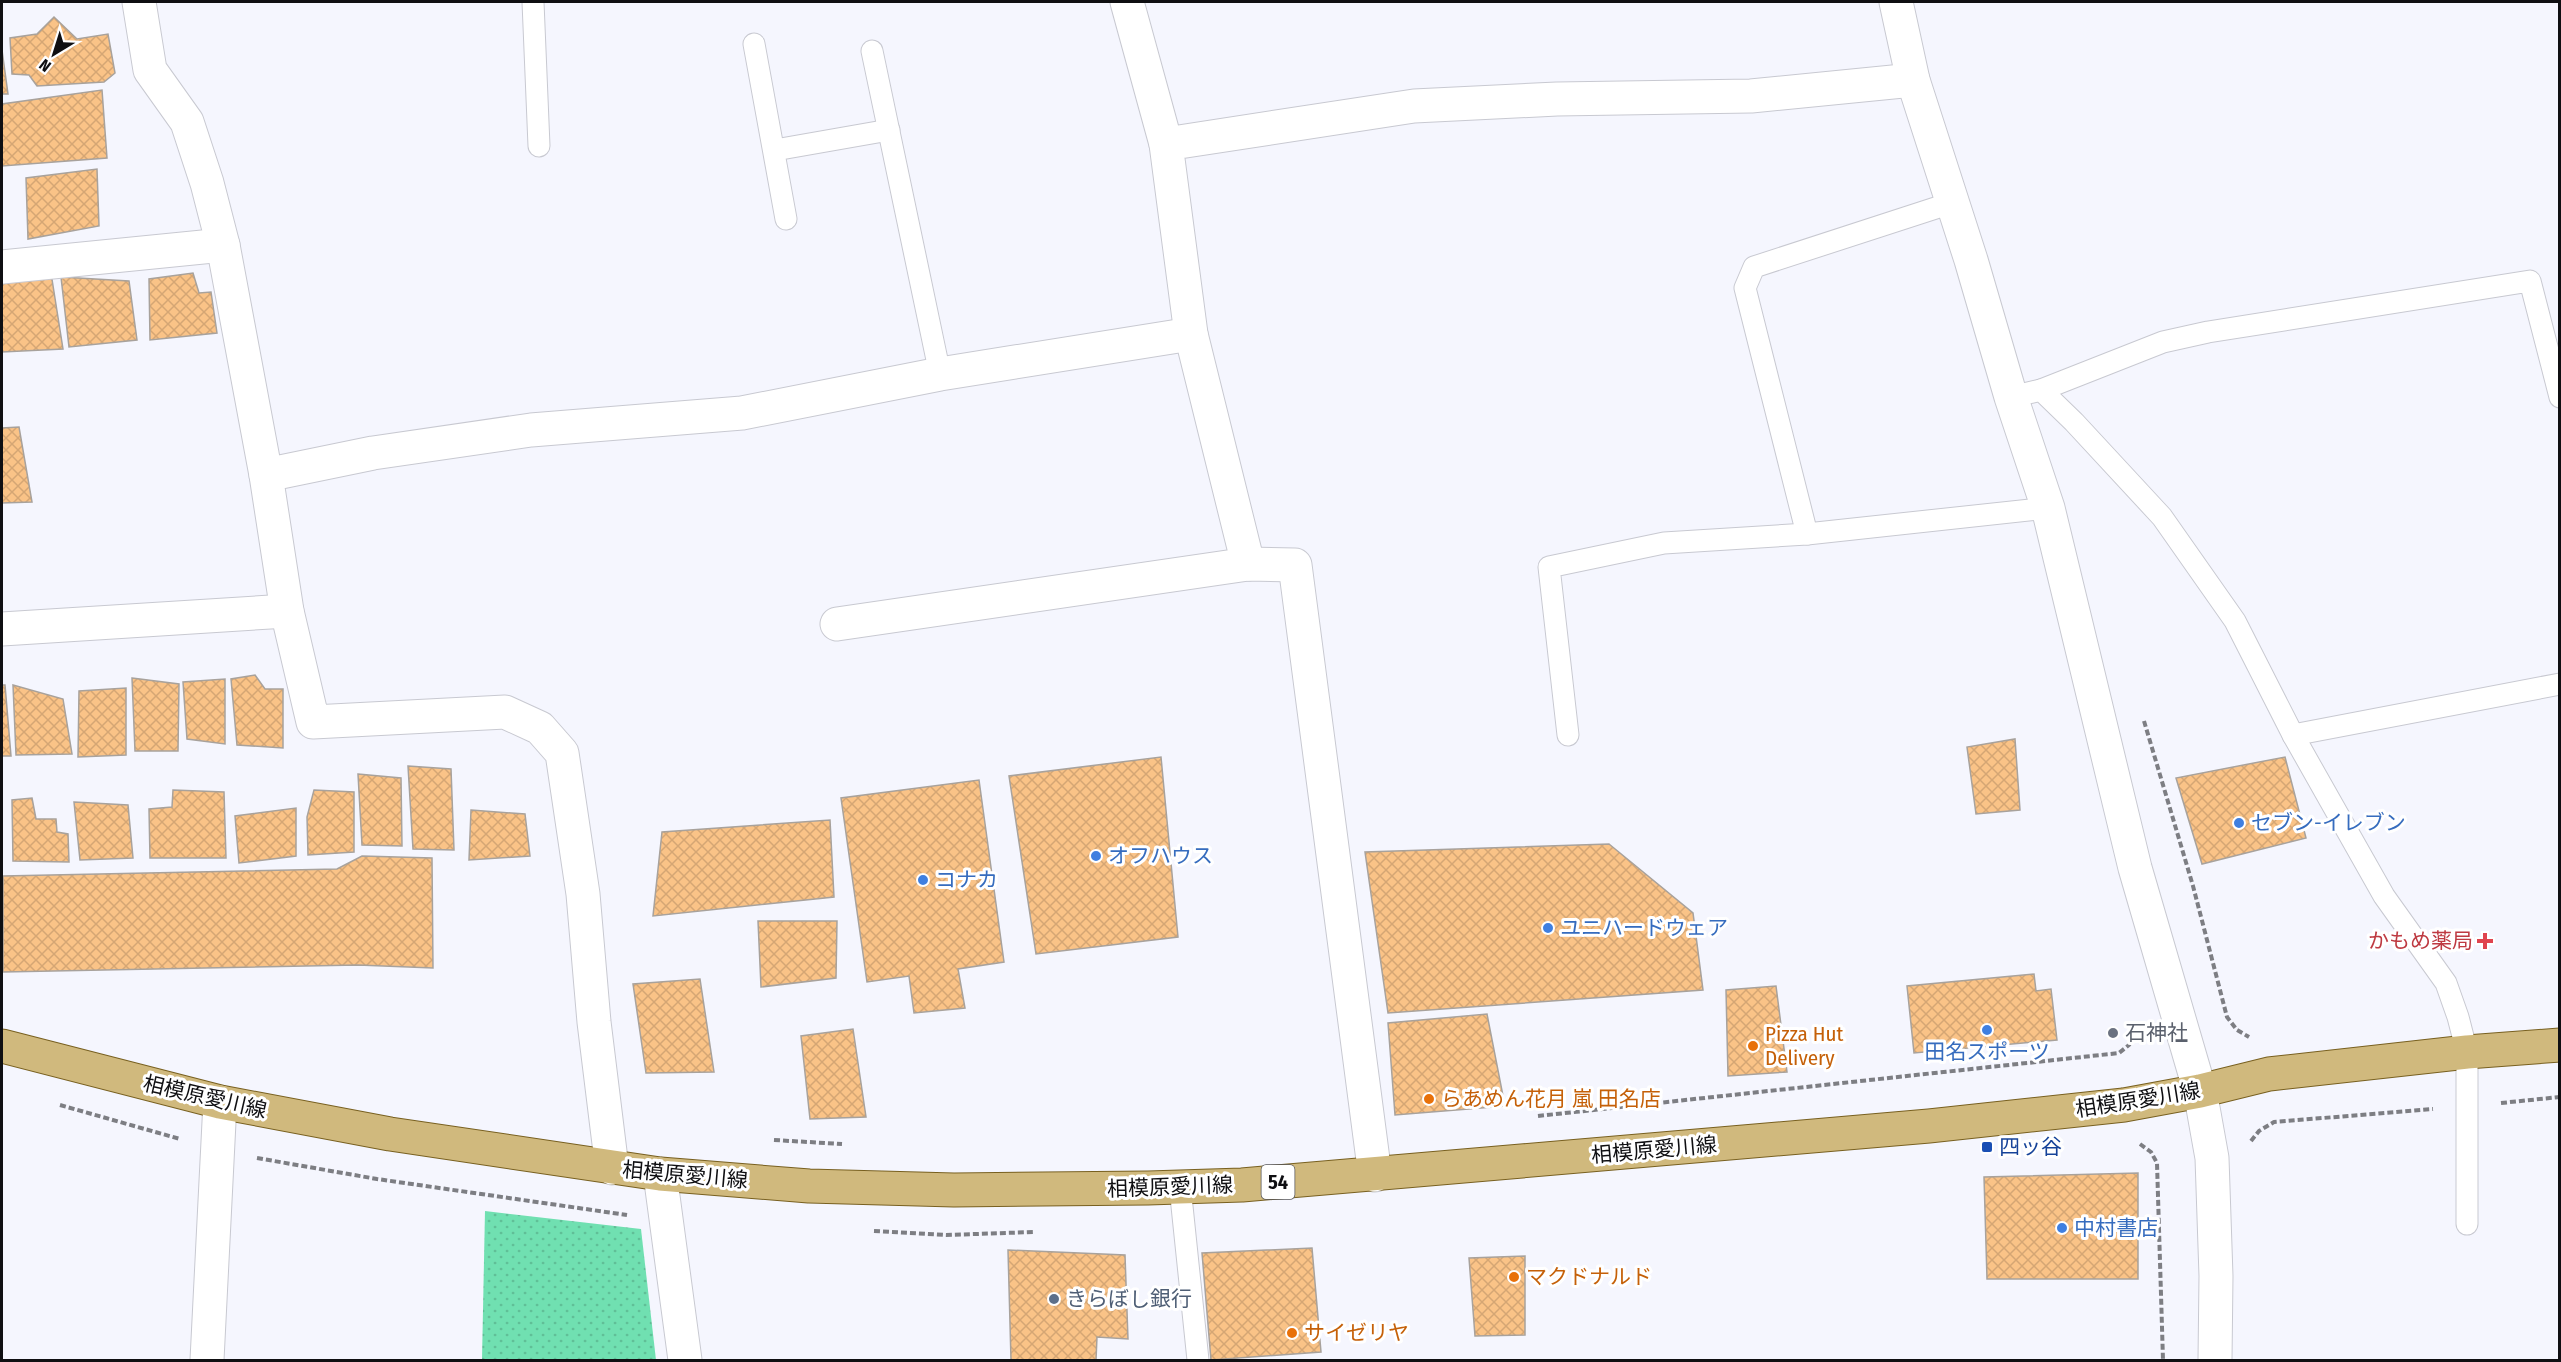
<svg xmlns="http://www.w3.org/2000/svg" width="2561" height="1362" font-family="'Fira Sans Condensed','Noto Sans JP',sans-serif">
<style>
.grass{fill:url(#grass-dots)}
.building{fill:url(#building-cross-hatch);stroke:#a8a29c;stroke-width:1.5}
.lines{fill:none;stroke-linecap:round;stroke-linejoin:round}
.lane-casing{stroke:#c8c9d1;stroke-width:23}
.street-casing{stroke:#c8c9d1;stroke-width:35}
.primary-casing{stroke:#786020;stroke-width:35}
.path{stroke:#7d7e83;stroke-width:4;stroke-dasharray:6 3;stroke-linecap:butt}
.lane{stroke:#fff;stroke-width:21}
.street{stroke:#fff;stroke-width:33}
.primary{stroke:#d0b97d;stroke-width:33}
.shop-dot{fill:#3f7fe0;stroke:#fff;stroke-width:2}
.health-dot{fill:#e0444e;stroke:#fff;stroke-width:2}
.worship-dot{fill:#6b7280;stroke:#fff;stroke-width:2}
.food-dot{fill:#e8710a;stroke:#fff;stroke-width:2}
.transit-dot{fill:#1a4fb4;stroke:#fff;stroke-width:2}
.service-dot{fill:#5c6f8a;stroke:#fff;stroke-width:2}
.labels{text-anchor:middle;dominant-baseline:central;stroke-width:6;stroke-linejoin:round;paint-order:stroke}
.shield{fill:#fff;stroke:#575759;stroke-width:1.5}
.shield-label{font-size:20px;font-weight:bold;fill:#0f0f12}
.shop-label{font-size:21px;fill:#366cbe;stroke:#fff;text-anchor:start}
.health-label{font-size:21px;fill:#be3a42;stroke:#fff;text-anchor:end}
.worship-label{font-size:21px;fill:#5b616d;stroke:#fff;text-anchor:start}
.food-label{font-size:21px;fill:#c56008;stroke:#fff;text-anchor:start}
.street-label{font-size:21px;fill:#0f0f12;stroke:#fff}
.transit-label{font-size:21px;fill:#164399;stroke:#fff;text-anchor:start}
.service-label{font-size:21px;fill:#4e5e75;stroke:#fff;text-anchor:start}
</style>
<defs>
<pattern id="grass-dots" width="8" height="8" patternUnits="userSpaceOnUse" patternTransform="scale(1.5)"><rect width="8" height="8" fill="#70e0b1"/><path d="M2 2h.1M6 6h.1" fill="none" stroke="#60bf97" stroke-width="1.8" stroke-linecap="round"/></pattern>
<pattern id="building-cross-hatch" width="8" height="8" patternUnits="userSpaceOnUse" patternTransform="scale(1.5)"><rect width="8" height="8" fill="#fac387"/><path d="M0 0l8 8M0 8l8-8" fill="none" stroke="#d5a674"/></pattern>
</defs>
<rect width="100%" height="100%" fill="#f5f6fe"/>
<!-- grass -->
<path class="grass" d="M485 1211 641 1229 656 1360H482Z"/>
<!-- building -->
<g class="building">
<path d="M54 17 77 39 108 34 115 73 104 82 37 86 29 75 12 74 10 38 37 34Z"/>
<path d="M2 50 8 94H2Z"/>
<path d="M102 90 107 158 2 166V104Z"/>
<path d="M97 169 99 226 28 239 26 178Z"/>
<path d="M51 273 63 349 2 352V285L7 275Z"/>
<path d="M193 273 199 293 211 292 217 333 150 340 149 279Z"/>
<path d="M61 277 129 281 137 340 69 347Z"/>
<path d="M19 427 32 502 2 503V428Z"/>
<path d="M255 675 265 689H283V748L237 745 231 679Z"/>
<path d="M132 678 179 684 178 751H135Z"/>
<path d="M225 679V744L187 739 183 682Z"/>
<path d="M2 685H5L11 756H2Z"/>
<path d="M13 685 63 699 72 754 16 755Z"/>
<path d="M126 688V755L78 757 79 691Z"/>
<path d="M2015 739 2020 810 1976 814 1967 747Z"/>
<path d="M1161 757 1178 937 1036 954 1009 776Z"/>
<path d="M2285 757 2306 838 2202 864 2176 778Z"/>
<path d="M408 766 451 769 454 850 413 849Z"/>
<path d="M358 774 401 778 402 846 362 845Z"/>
<path d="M979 780 1004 962 958 969 965 1008 914 1013 909 976 867 982 841 798Z"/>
<path d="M173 790 224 792 226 858H150L149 809 172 807Z"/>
<path d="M314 790 354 792V852L308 855 307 817Z"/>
<path d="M32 798 36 819H56L57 832 68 834 69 862 13 861 12 800Z"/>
<path d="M74 802 128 805 133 858 80 860Z"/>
<path d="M296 808V856L239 863 235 816Z"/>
<path d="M471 810 525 814 530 856 469 860Z"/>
<path d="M830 820 834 897 653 916 662 832Z"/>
<path d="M1609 844 1693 913 1703 990 1388 1013 1365 852Z"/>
<path d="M362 856 432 858 433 968 358 965 3 972V876L337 869Z"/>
<path d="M758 921H837L836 978 761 987Z"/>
<path d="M2034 974 2036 991 2051 989 2057 1040 1914 1053 1907 986Z"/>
<path d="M700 979 714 1072 646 1073 633 984Z"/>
<path d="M1776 986 1787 1072 1728 1076 1726 990Z"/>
<path d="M1487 1014 1505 1106 1395 1115 1388 1023Z"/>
<path d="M853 1029 866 1117 810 1119 801 1036Z"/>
<path d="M2138 1173V1279H1987L1984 1177Z"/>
<path d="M1312 1248 1321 1352 1211 1360 1202 1253Z"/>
<path d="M1008 1250 1125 1255 1128 1339 1097 1337 1096 1360H1011Z"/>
<path d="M1525 1256V1335L1475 1336 1469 1258Z"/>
</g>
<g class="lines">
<defs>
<g id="lane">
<path d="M533 2 539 146"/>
<path d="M754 44 786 219"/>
<path d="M872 51 940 374"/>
<path d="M775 150 889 130"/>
<path d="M2041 390 2163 342 2208 332 2530 281 2560 397"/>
<path d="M2011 397 2041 390 2074 422 2162 517 2235 621 2293 735 2384 896 2446 983 2458 1017 2467 1052V1224"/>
<path d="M1807 534 1745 288 1754 267 1951 203"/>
<path d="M1568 735 1549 567 1664 543 1807 534 2048 508"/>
<path d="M2293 735 2560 684"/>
<path d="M1180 1187 1198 1360"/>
</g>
<g id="street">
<path d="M139 2 150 70 187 122 207 183 223 245 266 475 287 611 313 722 505 712 540 728 562 753 583 894 594 1022 612 1168"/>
<path d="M1127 2 1166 144"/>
<path d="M1896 2 1913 80 1971 260 2011 397 2048 508 2135 868 2200 1091 2212 1158 2216 1276 2215 1360"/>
<path d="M2 267 223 245"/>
<path d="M266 475 373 453 531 430 742 413 940 374 1191 334"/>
<path d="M1248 564 1191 334 1166 144 1414 106 1557 99 1751 96 1913 80"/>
<path d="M837 624 1248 564 1295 565 1375 1175"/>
<path d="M2 629 287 611"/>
<path d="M660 1174 685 1360"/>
<path d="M207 1360 220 1102"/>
</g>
<path id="primary" d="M2 1046 220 1102 390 1134 660 1174 809 1186 954 1190 1148 1188 1242 1185 1929 1126 2124 1105 2200 1091 2269 1074 2467 1052 2560 1045"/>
</defs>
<!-- lane casing -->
<use href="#lane" class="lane-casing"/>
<!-- street casing -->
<use href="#street" class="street-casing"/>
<!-- primary casing -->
<use href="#primary" class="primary-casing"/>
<!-- path -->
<g class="path">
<path d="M2144 721 2193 886 2227 1017 2237 1030 2249 1037"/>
<path d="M2501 1103 2560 1097"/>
<path d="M60 1105 180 1139"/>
<path d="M1538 1116 2119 1053 2129 1045 2139 1029"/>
<path d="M774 1140 842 1144"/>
<path d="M2251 1141 2259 1131 2274 1122 2433 1109"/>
<path d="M2140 1144 2151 1152 2157 1163 2163 1360"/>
<path d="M257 1158 377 1179 627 1215"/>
<path d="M874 1231 946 1235 1034 1232"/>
</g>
<!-- lane -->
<use href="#lane" class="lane"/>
<!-- street -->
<use href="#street" class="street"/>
<!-- primary -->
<use href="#primary" class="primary"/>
</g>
<!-- markers -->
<g class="shop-dot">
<circle cx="2239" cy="823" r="6"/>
<circle cx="1096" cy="856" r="6"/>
<circle cx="923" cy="880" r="6"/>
<circle cx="1548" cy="928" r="6"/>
<circle cx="1987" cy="1030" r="6"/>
<circle cx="2062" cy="1228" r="6"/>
</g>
<path class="health-dot" d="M2482 932h6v6h6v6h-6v6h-6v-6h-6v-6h6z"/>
<circle class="worship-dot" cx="2113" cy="1033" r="6"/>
<g class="food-dot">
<circle cx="1753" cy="1046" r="6"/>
<circle cx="1429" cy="1099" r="6"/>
<circle cx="1514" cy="1277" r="6"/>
<circle cx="1292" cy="1333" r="6"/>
</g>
<rect class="transit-dot" x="1981" y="1141" width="12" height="12" rx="3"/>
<circle class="service-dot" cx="1054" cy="1299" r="6"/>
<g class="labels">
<!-- shield labels -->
<rect class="shield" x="1261.5" y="1165" width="33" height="34" rx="4.5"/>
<g class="shield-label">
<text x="1278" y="1182">54</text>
</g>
<!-- shop labels -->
<g class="shop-label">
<text x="2251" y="823">セブン-イレブン</text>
<text x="1108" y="856">オフハウス</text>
<text x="935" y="880">コナカ</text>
<text x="1560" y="928">ユニハードウェア</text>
<text x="1987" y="1052" text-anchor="middle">田名スポーツ</text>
<text x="2074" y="1228">中村書店</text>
</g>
<!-- health labels -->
<g class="health-label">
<text x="2473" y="941">かもめ薬局</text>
</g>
<!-- worship labels -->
<g class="worship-label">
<text x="2125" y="1033">石神社</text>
</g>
<!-- food labels -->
<g class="food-label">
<text x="1765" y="1034">Pizza Hut<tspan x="1765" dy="24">Delivery</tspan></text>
<text x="1441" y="1099">らあめん花月 嵐 田名店</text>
<text x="1526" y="1277">マクドナルド</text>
<text x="1304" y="1333">サイゼリヤ</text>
</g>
<!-- street labels -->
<g class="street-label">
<text transform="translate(205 1097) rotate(13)">相模原愛川線</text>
<text transform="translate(2138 1100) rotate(-9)">相模原愛川線</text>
<text transform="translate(1654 1150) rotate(-5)">相模原愛川線</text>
<text transform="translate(685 1175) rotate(5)">相模原愛川線</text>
<text transform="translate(1170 1187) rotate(-2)">相模原愛川線</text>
</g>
<!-- transit labels -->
<g class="transit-label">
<text x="1999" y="1147">四ッ谷</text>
</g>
<!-- service labels -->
<g class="service-label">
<text x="1066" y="1299">きらぼし銀行</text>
</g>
</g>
<!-- border -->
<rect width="2561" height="1362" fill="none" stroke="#0f0f12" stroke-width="6"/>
<!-- north arrow -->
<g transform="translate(54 54) rotate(218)" stroke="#ffffff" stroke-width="4.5" paint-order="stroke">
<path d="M0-4.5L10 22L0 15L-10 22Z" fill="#0f0f12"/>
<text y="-9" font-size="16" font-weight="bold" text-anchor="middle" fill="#0f0f12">N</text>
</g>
</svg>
